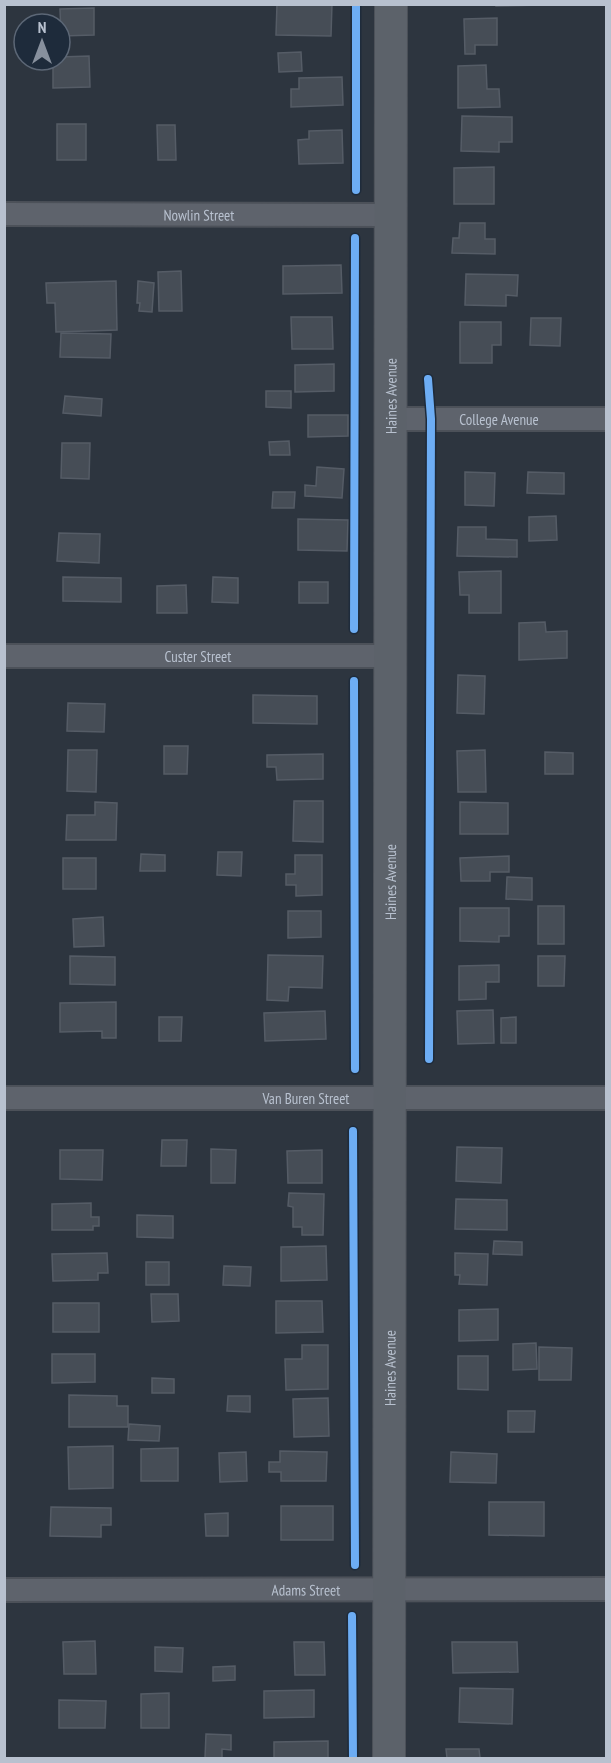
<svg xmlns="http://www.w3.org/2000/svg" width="611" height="1763" font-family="'PT Sans Narrow',sans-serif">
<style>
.building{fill:#464d56;stroke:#555c66;stroke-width:1.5}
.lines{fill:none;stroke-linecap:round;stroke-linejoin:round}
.minor-casing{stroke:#4c5159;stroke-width:26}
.secondary-casing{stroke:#4c5159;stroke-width:34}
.minor{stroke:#5e636c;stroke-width:22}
.secondary{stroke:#5c626a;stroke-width:32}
.cycleway-casing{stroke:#1e2b3b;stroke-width:11}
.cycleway{stroke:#6dadf4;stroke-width:8}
.labels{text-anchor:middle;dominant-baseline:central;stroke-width:5;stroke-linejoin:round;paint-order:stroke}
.street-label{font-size:15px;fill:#b8c1cf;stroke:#1e2b3b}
</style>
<rect width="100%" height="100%" fill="#2d353f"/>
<!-- building -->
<g class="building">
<path d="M277 4H332L331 36 276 35Z"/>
<path d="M496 4H543V5L496 6Z"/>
<path d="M94 8V35L61 36 60 9Z"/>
<path d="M497 18V45H475V54H465L464 19Z"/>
<path d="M301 52 302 71 279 72 278 53Z"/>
<path d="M89 56 90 87 53 88V60H60V57Z"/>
<path d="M486 65 487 89H499L500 107 458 108V66Z"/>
<path d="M342 77 343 105 291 107V89H299V78Z"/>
<path d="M462 116 512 117V142H499V152L461 151Z"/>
<rect x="57" y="124" width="29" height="36"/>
<path d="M157 125H175L176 160H158Z"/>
<path d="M342 130 343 163 299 164 298 140 309 139V131Z"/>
<path d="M494 167V204H454V168Z"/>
<path d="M460 223H485V239H495V254L452 253 453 238H459Z"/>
<path d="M341 265 342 293 283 294V266Z"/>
<path d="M181 271 182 311H159L158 272Z"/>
<path d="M466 274 518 275 517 296 506 295V306L465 305Z"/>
<path d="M116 281 117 330 56 332 55 303H47L46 283Z"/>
<path d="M138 281 154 283 152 312 139 311 140 303H137Z"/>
<path d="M291 317H332L333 349H292Z"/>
<path d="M531 318H561L560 346 530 345Z"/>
<path d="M460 322H501V345H492V363H460Z"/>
<path d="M61 333 111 334 110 358 60 357Z"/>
<path d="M334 364V391L295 392V365Z"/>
<path d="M266 391H291V408L266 407Z"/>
<path d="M65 396 102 399 101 416 63 413Z"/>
<path d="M308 415H348V436L308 437Z"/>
<path d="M289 441 290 455H270L269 442Z"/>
<path d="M62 443H90L89 479 61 478Z"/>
<path d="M317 467 344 469 342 498 305 496V485L316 486Z"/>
<path d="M465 472 495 473 494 506 465 505Z"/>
<path d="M528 472 564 473V494L527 493Z"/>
<path d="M273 492H295L294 508H272Z"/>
<path d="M556 516 557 540 529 541V517Z"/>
<path d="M298 519 348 520 347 551 298 550Z"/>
<path d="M458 527H486V539L517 540V557L457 556Z"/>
<path d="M59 533 100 534 99 563 57 561Z"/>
<path d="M501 571V613H469V595H460L459 572Z"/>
<path d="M63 577 121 578V602L63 601Z"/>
<path d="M213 577 238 578V603L212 602Z"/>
<rect x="299" y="582" width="29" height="21"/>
<path d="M186 585 187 613H157V586Z"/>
<path d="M545 622 546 632 567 631V658L519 660V623Z"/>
<path d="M458 675 485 676 484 714 457 713Z"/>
<path d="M253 695 317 696V724L253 723Z"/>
<path d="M68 703 105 704 104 732 67 731Z"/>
<path d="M164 746H188L187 774H164Z"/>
<path d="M68 750H97L96 792 67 791Z"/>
<path d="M485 750 486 792H458L457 751Z"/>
<path d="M545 752 573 753V774H545Z"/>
<path d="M323 754V779L277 780 276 767H267V755Z"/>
<path d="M294 801H323V842L293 841Z"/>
<path d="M95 802 117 803 116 840H66L67 815H95Z"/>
<path d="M460 802 508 803V834H460Z"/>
<path d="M218 852H242L241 876 217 875Z"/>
<path d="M141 854 165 855V871H140Z"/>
<path d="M295 855H322V895L296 896V885H286V874H295Z"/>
<path d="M509 856V872H490V881H461L460 858Z"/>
<rect x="63" y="858" width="33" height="31"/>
<path d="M507 877 532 878V900L506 899Z"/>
<rect x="538" y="906" width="26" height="38"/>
<path d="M460 908H509V936H499V942L460 941Z"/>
<path d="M288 911H321V937L288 938Z"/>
<path d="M103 917 104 946 74 947 73 919Z"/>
<path d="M268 955 323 956 322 988 289 987 288 1001 267 1000Z"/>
<path d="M70 956 115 957V985L70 984Z"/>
<path d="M538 956H565L564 986H538Z"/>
<path d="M499 965V982H486V999L459 1000V966Z"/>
<path d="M116 1002V1038H102V1031L60 1032V1003Z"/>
<path d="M493 1010 494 1043 458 1044 457 1011Z"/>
<path d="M325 1011 326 1039 265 1041 264 1013Z"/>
<path d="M159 1017H182L181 1041H159Z"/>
<path d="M516 1017V1043H501V1018Z"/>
<path d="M162 1140H187L186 1166H161Z"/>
<path d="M457 1147 502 1148 501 1183 456 1181Z"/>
<path d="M211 1149 236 1150 235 1183H211Z"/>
<path d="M60 1150H103L102 1180 60 1179Z"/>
<path d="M322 1150V1183H288L287 1151Z"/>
<path d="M289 1193 324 1194 323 1235H302V1227H293V1207L288 1206Z"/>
<path d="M456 1199 507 1200V1230L455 1229Z"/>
<path d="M91 1203V1217H99V1226H93V1230H52V1204Z"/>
<path d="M137 1215 173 1216V1238L137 1237Z"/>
<path d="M494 1241 522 1242V1255L493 1254Z"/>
<path d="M326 1246 327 1280 281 1281V1247Z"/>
<path d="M107 1253 108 1273H98V1280L53 1281 52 1254Z"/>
<path d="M455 1253 488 1254 487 1285 459 1284 460 1275H455Z"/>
<rect x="146" y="1262" width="23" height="23"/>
<path d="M224 1266 251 1267 250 1286 223 1285Z"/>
<path d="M151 1294H178L179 1321 152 1322Z"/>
<path d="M276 1301H322L323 1332 276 1333Z"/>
<rect x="53" y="1303" width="46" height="29"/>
<path d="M498 1309V1340L459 1341V1310Z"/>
<path d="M536 1343 537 1369 513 1370V1344Z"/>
<path d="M302 1345H328V1389L286 1390 285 1359H302Z"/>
<path d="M539 1347 572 1348 571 1380H539Z"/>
<path d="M52 1354H95V1382L52 1383Z"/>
<path d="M458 1356H488V1390L458 1389Z"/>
<path d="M152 1378 174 1379V1393H152Z"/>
<path d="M69 1395 117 1396V1406H128V1427H69Z"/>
<path d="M228 1396H250V1412L227 1411Z"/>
<path d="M328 1398 329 1436 294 1437 293 1399Z"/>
<path d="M508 1411H535L534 1432H508Z"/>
<path d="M129 1424 160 1426 159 1441 128 1440Z"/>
<path d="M113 1446V1488L69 1489 68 1447Z"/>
<path d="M178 1448V1481H141V1449Z"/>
<path d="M280 1451 327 1452 326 1481H281V1472H269V1462H280Z"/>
<path d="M246 1452 247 1481 220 1482 219 1453Z"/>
<path d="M451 1452 497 1454 496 1483 450 1482Z"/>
<path d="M489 1502H544V1536L489 1535Z"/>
<rect x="281" y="1506" width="52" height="34"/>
<path d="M51 1507 111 1508V1525H101V1537L50 1536Z"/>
<path d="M228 1513V1536H206L205 1514Z"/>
<path d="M95 1641 96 1674H64L63 1642Z"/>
<path d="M294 1642H324L325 1675H295Z"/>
<path d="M452 1642H517L518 1672 453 1673Z"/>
<path d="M155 1647 183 1648 182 1672 155 1671Z"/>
<path d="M235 1666V1680L213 1681V1667Z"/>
<path d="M460 1688 513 1689 512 1724 459 1722Z"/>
<path d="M314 1690V1717L264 1718V1691Z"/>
<path d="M169 1693V1728H141V1694Z"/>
<path d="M59 1700 106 1701 105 1728H59Z"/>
<path d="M206 1734 231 1735V1750L222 1749V1758H205Z"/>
<path d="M328 1741V1758H274V1742Z"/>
<path d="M446 1749H479L480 1758H447Z"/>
</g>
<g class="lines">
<defs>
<g id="minor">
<path id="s1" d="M4 214 392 215"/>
<path id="s2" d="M391 419H606"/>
<path id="s3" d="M4 656H390"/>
<path id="s4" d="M4 1098H606"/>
<path id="s5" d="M4 1590 606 1589"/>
</g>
<g id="secondary">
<path id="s6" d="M389 1758 391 4"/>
</g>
</defs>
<!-- minor casing -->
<use href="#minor" class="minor-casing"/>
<!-- secondary casing -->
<use href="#secondary" class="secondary-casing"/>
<!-- minor -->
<use href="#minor" class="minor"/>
<!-- secondary -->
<use href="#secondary" class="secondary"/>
<defs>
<g id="cycleway">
<path d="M356 4V190"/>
<path d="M428 379 431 419 429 1059"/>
<path d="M354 629 355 238"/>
<path d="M354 681 355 1069"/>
<path d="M353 1131 355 1565"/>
<path d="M352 1616 353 1758"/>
</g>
</defs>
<!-- cycleway casing -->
<use href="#cycleway" class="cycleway-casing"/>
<!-- cycleway -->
<use href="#cycleway" class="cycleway"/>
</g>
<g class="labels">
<!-- street labels -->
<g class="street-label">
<text stroke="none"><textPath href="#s1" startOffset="195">Nowlin Street</textPath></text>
<text stroke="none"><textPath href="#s6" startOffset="1362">Haines Avenue</textPath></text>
<text stroke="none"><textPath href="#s2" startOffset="108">College Avenue</textPath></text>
<text stroke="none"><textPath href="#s3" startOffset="194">Custer Street</textPath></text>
<text stroke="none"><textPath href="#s6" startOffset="876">Haines Avenue</textPath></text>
<text stroke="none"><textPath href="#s4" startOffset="302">Van Buren Street</textPath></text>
<text stroke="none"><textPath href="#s6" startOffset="390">Haines Avenue</textPath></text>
<text stroke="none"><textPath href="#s5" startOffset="302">Adams Street</textPath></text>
</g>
</g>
<!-- border -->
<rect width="611" height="1763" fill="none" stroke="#b8c1cf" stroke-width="12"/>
<!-- north arrow -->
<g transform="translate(42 42)"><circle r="28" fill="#1e2b3b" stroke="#5c6776" stroke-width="1.5"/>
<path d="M0-4.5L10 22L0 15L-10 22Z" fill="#87909d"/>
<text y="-9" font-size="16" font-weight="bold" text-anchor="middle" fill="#b8c1cf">N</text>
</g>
</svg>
